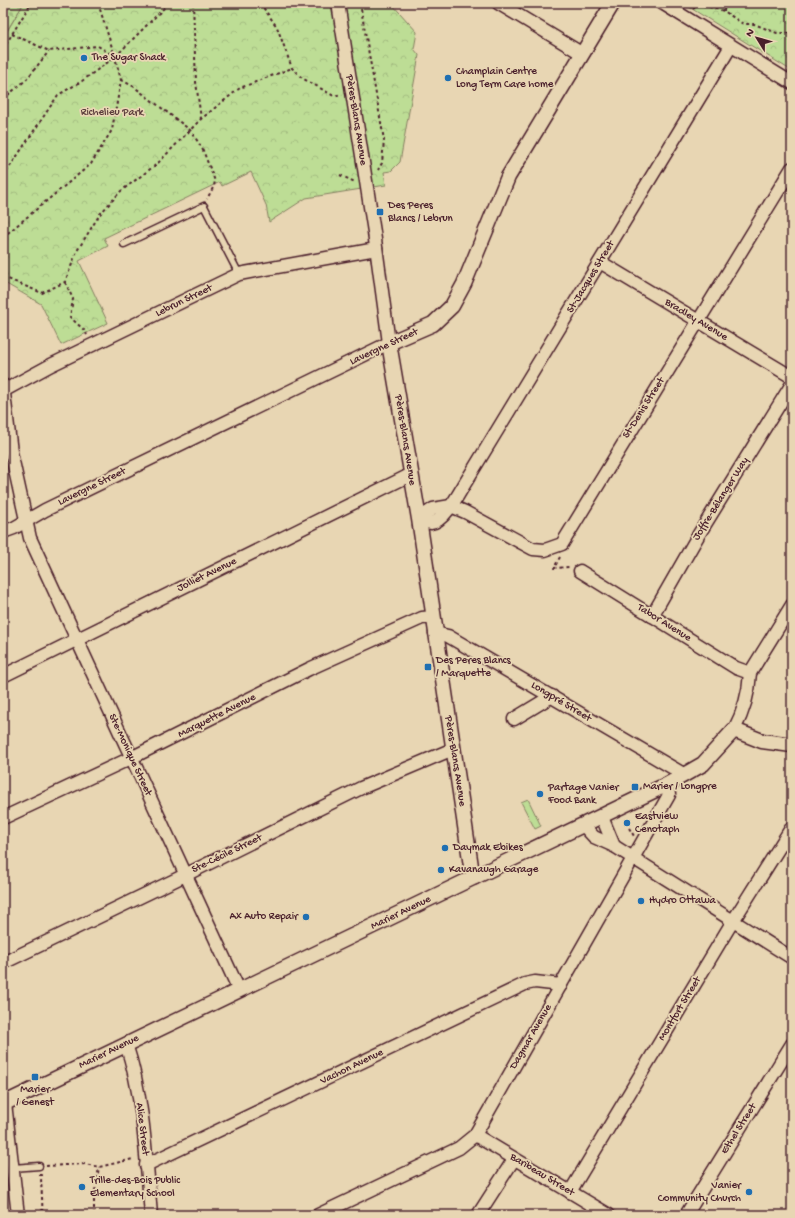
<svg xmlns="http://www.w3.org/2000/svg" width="795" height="1218" font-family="'Gochi Hand',sans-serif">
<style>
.green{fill:#bddd95;stroke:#847e60}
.cemetery{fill:url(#cemetery-stones);stroke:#847e60}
.park{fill:url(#park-crowns);stroke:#847e60}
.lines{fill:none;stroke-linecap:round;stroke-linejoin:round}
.service-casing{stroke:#4a1f2b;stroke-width:9}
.minor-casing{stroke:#4a1f2b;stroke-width:15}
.tertiary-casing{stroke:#4a1f2b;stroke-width:17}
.path{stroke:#4a1f2b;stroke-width:2;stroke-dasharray:3 3;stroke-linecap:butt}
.service{stroke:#e8d6b3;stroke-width:6}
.minor{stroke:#e8d6b3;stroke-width:12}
.tertiary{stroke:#e8d6b3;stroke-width:14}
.poi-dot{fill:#1f6fb2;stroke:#e8d6b3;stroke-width:1.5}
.labels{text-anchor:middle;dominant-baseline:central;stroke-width:3.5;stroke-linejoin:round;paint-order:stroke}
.poi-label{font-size:11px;fill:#4a1f2b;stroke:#e8d6b3;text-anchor:start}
.park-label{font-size:11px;fill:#5b3c3b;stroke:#e8d6b3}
.street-label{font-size:11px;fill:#4a1f2b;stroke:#e8d6b3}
</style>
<defs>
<pattern id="cemetery-stones" width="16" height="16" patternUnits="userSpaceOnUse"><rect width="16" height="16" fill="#bddd95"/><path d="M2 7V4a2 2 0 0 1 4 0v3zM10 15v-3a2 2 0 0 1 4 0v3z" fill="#a4bd81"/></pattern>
<pattern id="park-crowns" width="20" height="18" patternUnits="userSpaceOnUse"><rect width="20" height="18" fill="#bddd95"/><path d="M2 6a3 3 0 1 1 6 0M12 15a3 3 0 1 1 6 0" fill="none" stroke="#a4bd81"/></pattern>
</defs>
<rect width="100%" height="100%" fill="#e8d6b3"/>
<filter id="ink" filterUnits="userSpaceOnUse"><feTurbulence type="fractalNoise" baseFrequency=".025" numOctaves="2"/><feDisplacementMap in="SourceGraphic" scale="8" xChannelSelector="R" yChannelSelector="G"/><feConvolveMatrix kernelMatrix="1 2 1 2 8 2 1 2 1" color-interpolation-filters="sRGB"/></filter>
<g filter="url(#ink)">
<!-- green -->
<path class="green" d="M528 799 541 826 535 829 521 802Z"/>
<!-- cemetery -->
<path class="cemetery" d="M3 3H24L3 37Z"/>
<!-- park -->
<g class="park">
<path d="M24 3H391L417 32 414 49 419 55 400 162 391 171 384 172 386 185 306 198 269 222 266 205 251 172 222 186 220 182 104 238 108 246 79 261 108 323 61 345 41 304 3 282V38Z"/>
<path d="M691 3H792V71L689 7Z"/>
</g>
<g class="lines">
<defs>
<g id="service">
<path d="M124 244 204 206 239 274"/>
<path d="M13 1168 39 1166"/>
</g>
<g id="minor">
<path d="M498 3 581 53"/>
<path d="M662 3 792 83"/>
<path d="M600 262 792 377"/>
<path d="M3 385 11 452 30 538 239 990"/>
<path d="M5 390 51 365 239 274 376 249"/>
<path d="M451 506 465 512 533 549 545 550 562 544 792 168"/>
<path d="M419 519C422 520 428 523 431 523 444 522 458 495 464 485L731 46"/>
<path d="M419 519 433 509 451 506"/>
<path d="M3 532 14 528 45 510 389 343 374 232 338 3"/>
<path d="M580 571 736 668 750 673"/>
<path d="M652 616 699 534 792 384"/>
<path d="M435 633 448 636 685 775"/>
<path d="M3 676 410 475"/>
<path d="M514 719 552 696"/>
<path d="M734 730C743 713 749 693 750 673L792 605"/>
<path d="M602 817 614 846"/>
<path d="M3 818 131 758 309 669 422 618 433 617"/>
<path d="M583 825 594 837 614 846 792 958"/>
<path d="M3 963 175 880 361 788 453 749"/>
<path d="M126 1044C144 1098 146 1158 151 1215"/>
<path d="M5 1103 18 1215"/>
<path d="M475 1135 609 1215"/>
<path d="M146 1165 525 984 535 982 561 985"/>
<path d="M570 1192 728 929 792 827"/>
<path d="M318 1215 459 1148 475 1135 669 795 668 784"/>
<path d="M478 1215 514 1159"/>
<path d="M686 1215 792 1044"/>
</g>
<g id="tertiary">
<path d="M475 877 471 866 419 519 389 343 433 324 452 306 464 284 508 177 613 3"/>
<path d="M3 1104 668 784 703 764 734 730 762 741 792 745"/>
</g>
</defs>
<!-- service casing -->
<use href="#service" class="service-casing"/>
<!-- minor casing -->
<use href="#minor" class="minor-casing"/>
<!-- tertiary casing -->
<use href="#tertiary" class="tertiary-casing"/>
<!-- path -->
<g class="path">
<path d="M193 3 196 82 201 119"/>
<path d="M260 3 277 27 292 68 302 78 334 96 341 94"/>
<path d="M360 3 384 140 382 163 378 170"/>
<path d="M693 9 699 4 724 11 743 24H754L777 33H792"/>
<path d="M724 11 725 3"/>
<path d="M12 34 49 51 98 46 114 56"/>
<path d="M3 49 31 3"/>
<path d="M121 80 133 86 190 130 202 148 215 181 214 186 207 199"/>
<path d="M3 99 26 80 49 51"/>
<path d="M340 175 355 182"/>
<path d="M3 177 58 95 82 81 115 57 169 3"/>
<path d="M3 237 91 164 112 130 121 80 115 57 98 3"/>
<path d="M3 277 42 293 65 282 77 251 100 214 121 191 157 164 201 119 240 88 292 68"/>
<path d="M65 282 73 299 70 317 85 331 87 335"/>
<path d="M560 557 554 568 570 567"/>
<path d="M629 828 634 836"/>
<path d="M46 1166 85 1164 99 1167 133 1159"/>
<path d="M39 1175H41C41 1189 43 1201 42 1215"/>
<path d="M94 1215V1197L99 1167"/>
</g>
<!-- service -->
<use href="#service" class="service"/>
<!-- minor -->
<use href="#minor" class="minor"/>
<!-- tertiary -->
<use href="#tertiary" class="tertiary"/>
</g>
</g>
<!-- markers -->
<g class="poi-dot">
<circle cx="84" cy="58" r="4"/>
<circle cx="448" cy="78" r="4"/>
<rect x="376" y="208" width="8" height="8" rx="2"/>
<rect x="424" y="663" width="8" height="8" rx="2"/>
<rect x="631" y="783" width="8" height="8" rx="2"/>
<circle cx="540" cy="794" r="4"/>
<circle cx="627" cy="823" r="4"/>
<circle cx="445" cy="848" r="4"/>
<circle cx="441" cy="870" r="4"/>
<circle cx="641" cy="901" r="4"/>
<circle cx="306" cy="917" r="4"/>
<rect x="31" y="1073" width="8" height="8" rx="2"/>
<circle cx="82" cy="1187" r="4"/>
<circle cx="749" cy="1192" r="4"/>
</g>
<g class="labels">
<!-- poi labels -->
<g class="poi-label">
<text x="92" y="58">The Sugar Shack</text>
<text x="456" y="72">Champlain Centre<tspan x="456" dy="13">Long Term Care home</tspan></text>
<text x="388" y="206">Des Peres<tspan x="388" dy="13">Blancs / Lebrun</tspan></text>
<text x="436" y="661">Des Peres Blancs<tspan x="436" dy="13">/ Marquette</tspan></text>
<text x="643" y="787">Marier / Longpre</text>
<text x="548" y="788">Partage Vanier<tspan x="548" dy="13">Food Bank</tspan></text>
<text x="635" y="817">Eastview<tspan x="635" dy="13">Cenotaph</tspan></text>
<text x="453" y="848">Daymak Ebikes</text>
<text x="449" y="870">Kavanaugh Garage</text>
<text x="649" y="901">Hydro Ottawa</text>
<text x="298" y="917" text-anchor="end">Ax Auto Repair</text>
<text x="35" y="1090" text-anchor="middle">Marier<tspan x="35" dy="13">/ Genest</tspan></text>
<text x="90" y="1181">Trille-des-Bois Public<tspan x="90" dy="13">Elementary School</tspan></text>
<text x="741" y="1186" text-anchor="end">Vanier<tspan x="741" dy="13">Community Church</tspan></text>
</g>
<!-- park labels -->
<g class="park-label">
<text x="112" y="113">Richelieu Park</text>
</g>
<!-- street labels -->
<g class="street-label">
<text transform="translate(356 120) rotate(81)">Pères-Blancs Avenue</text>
<text transform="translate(591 277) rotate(-59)">St-Jacques Street</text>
<text transform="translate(184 301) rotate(-26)">Lebrun Street</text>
<text transform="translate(696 320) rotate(31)">Bradley Avenue</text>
<text transform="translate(384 347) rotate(-25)">Lavergne Street</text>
<text transform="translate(644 408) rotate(-58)">St-Denis Street</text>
<text transform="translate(405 440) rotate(81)">Pères-Blancs Avenue</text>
<text transform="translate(92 487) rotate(-26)">Lavergne Street</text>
<text transform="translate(721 499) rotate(-58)">Joffre-Bélanger Way</text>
<text transform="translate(207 575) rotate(-26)">Jolliet Avenue</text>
<text transform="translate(664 623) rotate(32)">Tabor Avenue</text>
<text transform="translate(561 702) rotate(31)">Longpré Street</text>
<text transform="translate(217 716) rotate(-27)">Marquette Avenue</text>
<text transform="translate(130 755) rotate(65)">Ste-Monique Street</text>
<text transform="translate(455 761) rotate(81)">Pères-Blancs Avenue</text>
<text transform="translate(227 854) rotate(-26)">Ste-Cécile Street</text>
<text transform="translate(401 913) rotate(-26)">Marier Avenue</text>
<text transform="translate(680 1009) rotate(-59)">Montfort Street</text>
<text transform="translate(531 1037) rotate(-60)">Dagmar Avenue</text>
<text transform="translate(109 1052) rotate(-26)">Marier Avenue</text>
<text transform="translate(352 1067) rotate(-26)">Vachon Avenue</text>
<text transform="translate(142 1129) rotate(83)">Alice Street</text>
<text transform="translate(739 1129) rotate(-58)">Ethel Street</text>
<text transform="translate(542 1175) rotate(31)">Baribeau Street</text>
</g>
</g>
<!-- margin -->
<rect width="795" height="1218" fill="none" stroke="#e8d6b3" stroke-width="16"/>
<rect x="8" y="8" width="779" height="1202" fill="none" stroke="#4a1f2b" stroke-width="1.5" filter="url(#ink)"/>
<!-- north arrow -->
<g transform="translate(757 38) rotate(307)" stroke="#e8d6b3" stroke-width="3" paint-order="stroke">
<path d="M0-3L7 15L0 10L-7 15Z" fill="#4a1f2b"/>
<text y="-6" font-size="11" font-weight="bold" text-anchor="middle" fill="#4a1f2b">N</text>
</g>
</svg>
